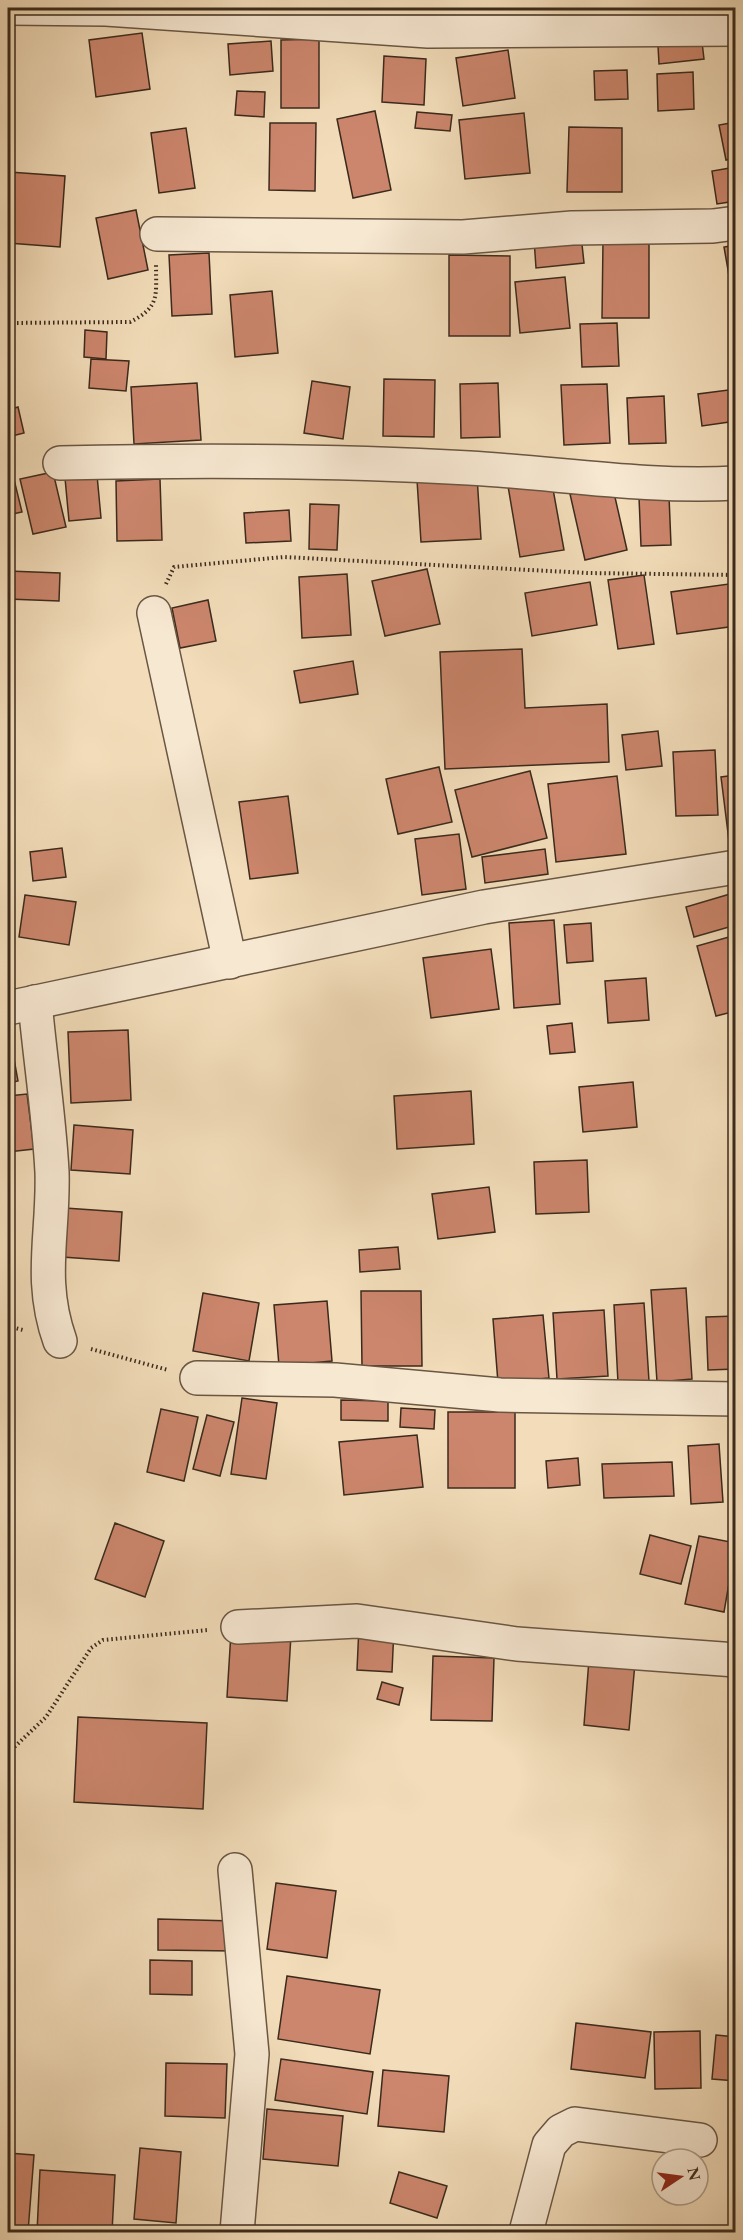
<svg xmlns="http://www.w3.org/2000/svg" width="743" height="2240" font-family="'EB Garamond',serif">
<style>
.building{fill:#cc866d;stroke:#3b2a1c;stroke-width:1.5}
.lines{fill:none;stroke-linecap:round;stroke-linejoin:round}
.minor-casing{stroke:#695643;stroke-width:36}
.path{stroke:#3b2a1c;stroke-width:4;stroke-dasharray:1.5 3;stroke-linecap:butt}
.minor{stroke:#f7e8d2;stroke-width:33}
</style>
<rect width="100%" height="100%" fill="#f2dcb9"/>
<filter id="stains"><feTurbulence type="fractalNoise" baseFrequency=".00333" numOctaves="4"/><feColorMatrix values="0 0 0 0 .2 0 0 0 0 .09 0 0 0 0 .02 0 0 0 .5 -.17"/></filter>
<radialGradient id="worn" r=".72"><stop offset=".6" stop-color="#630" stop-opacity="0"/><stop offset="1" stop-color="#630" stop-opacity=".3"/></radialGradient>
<!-- building -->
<g class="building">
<path d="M361 8H394L395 15 361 16Z"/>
<path d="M401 8H433V18L401 16Z"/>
<path d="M451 8H520L519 22 451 18Z"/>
<path d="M607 8H668V9L608 16Z"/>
<path d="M142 33 150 89 96 97 89 40Z"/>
<path d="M319 39V108H281V40Z"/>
<path d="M271 41 273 71 230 75 228 44Z"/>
<path d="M702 42 704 59 659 64 658 46Z"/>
<path d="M508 50 515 98 463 106 456 58Z"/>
<path d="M384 56 426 59 424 105 382 102Z"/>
<path d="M627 70 628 99 595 100 594 71Z"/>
<path d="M693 72 694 109 658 111 657 74Z"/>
<path d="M237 91 265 92 264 117 235 115Z"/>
<path d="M375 111 391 190 353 198 337 119Z"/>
<path d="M417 112 452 115 450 131 415 128Z"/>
<path d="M524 113 530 173 465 179 459 120Z"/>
<path d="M736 122V158L726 160 719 125Z"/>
<path d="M270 123H316L315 191 269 190Z"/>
<path d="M569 127 622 128V192H567Z"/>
<path d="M186 128 195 188 159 193 151 133Z"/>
<path d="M736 167V201L717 204 712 171Z"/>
<path d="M9 172 65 176 60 247 8 243Z"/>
<path d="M136 210 148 270 108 279 96 218Z"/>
<path d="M581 235 584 263 536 268 534 239Z"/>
<path d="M603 241H649V318H602Z"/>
<path d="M736 245V287H731L724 247Z"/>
<path d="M209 253 212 314 172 316 169 255Z"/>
<path d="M449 255 510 256V336H449Z"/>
<path d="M565 277 570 328 520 333 515 282Z"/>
<path d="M272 291 278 353 235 357 230 295Z"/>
<path d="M617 323 619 366 582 367 580 324Z"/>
<path d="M85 330 107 332 106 359 84 357Z"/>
<path d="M91 359 129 361 126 391 89 388Z"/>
<path d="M384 379 435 380 434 437 383 436Z"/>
<path d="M312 381 350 387 343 439 304 433Z"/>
<path d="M197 383 201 440 134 444 131 387Z"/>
<path d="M498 383 500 437 461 438 460 384Z"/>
<path d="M607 384 610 443 564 445 561 385Z"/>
<path d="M736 389V421L702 426 698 394Z"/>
<path d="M664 396 666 443 629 444 627 398Z"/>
<path d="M18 407 24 433 8 437V410Z"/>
<path d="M8 455 22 512 8 515Z"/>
<path d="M53 472 66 527 33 534 20 479Z"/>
<path d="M97 475 101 518 69 521 65 478Z"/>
<path d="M477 476 481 539 421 542 417 480Z"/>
<path d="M551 478 564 550 520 557 508 486Z"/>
<path d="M160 479 162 540 117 541 116 481Z"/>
<path d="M612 484 627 550 585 560 570 494Z"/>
<path d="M669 496 671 545 641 546 639 497Z"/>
<path d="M310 504 339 505 337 550 309 549Z"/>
<path d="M289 510 291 541 246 543 244 513Z"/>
<path d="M427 569 440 624 385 636 372 581Z"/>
<path d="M8 571 60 573 59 601 8 599Z"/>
<path d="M347 574 351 635 302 638 299 577Z"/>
<path d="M644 575 654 644 618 649 608 580Z"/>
<path d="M590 582 597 625 532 636 525 593Z"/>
<path d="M736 583V626L677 634 671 592Z"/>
<path d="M208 600 216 641 180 648 172 608Z"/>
<path d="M522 649 525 708 607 704 609 762 445 769 440 652Z"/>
<path d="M353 661 358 694 300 703 294 671Z"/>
<path d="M658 731 662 766 626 770 622 735Z"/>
<path d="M715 750 718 815 676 816 673 752Z"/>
<path d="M439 767 452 822 398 834 386 779Z"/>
<path d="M530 771 547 838 472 857 455 790Z"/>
<path d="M736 775V841H729L721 777Z"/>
<path d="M617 776 626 854 556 862 548 784Z"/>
<path d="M288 796 298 873 250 879 239 802Z"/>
<path d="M459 834 466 889 422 895 415 839Z"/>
<path d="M62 848 66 877 33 881 30 852Z"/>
<path d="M545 849 548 874 485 883 482 857Z"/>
<path d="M730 894 736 925 694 937 686 907Z"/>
<path d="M25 895 76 902 69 945 19 937Z"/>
<path d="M554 920 560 1004 514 1008 509 923Z"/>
<path d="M591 923 593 961 567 963 564 925Z"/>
<path d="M736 935V1011L716 1016 697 946Z"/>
<path d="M491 949 499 1009 431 1018 423 958Z"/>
<path d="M646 978 649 1020 608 1023 605 981Z"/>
<path d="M572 1023 575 1052 550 1054 547 1026Z"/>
<path d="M8 1026 18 1081 8 1083Z"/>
<path d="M128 1030 131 1100 71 1103 68 1032Z"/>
<path d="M633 1082 637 1127 583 1132 579 1087Z"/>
<path d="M471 1091 474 1144 397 1149 394 1096Z"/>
<path d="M27 1094 34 1149 8 1152V1096Z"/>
<path d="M74 1125 133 1130 130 1174 71 1170Z"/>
<path d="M587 1160 589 1212 536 1214 534 1162Z"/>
<path d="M489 1187 495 1232 438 1239 432 1194Z"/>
<path d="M11 1203 14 1243H8V1204Z"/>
<path d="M65 1208 122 1212 119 1261 62 1257Z"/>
<path d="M398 1247 400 1269 360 1272 359 1250Z"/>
<path d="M686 1288 692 1379 657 1382 651 1290Z"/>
<path d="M361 1291H421L422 1366H362Z"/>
<path d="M203 1293 259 1303 249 1361 193 1351Z"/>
<path d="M327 1301 332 1361 279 1366 274 1305Z"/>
<path d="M644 1303 649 1381 618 1383 614 1305Z"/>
<path d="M604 1310 608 1376 557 1379 553 1313Z"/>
<path d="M543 1315 549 1378 498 1383 493 1319Z"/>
<path d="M736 1316V1369L708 1370 706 1317Z"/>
<path d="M242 1398 277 1403 266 1479 231 1474Z"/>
<path d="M341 1400 388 1401V1421L341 1420Z"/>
<path d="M401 1408 435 1410 434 1429 400 1427Z"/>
<path d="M161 1409 198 1417 184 1481 147 1472Z"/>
<rect x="448" y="1412" width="67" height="76"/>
<path d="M207 1415 234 1422 220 1476 193 1469Z"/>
<path d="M417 1435 423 1487 344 1495 339 1442Z"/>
<path d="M719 1444 723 1502 691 1504 688 1446Z"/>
<path d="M578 1458 580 1485 548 1488 546 1461Z"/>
<path d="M672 1462 674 1496 604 1498 602 1464Z"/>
<path d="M115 1523 164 1541 145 1597 95 1579Z"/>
<path d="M650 1535 691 1546 681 1584 640 1574Z"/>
<path d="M699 1536 736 1543 724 1612 685 1604Z"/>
<path d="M359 1626 394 1628 392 1672 357 1670Z"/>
<path d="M231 1632 291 1635 287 1701 227 1697Z"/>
<path d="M433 1656 494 1658 492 1721 431 1720Z"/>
<path d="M589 1659 635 1663 629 1730 584 1725Z"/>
<path d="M382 1682 403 1688 399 1705 377 1699Z"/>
<path d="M78 1717 207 1723 203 1809 74 1802Z"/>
<path d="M276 1883 336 1891 327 1958 267 1949Z"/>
<path d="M158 1919 234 1921V1951L158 1950Z"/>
<path d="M150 1960 192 1961V1995L150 1994Z"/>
<path d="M287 1976 380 1990 370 2054 278 2039Z"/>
<path d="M576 2023 651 2032 645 2078 571 2069Z"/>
<path d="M700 2031 701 2088 655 2089 654 2032Z"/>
<path d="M716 2035 736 2037V2081L712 2079Z"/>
<path d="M281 2059 373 2072 367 2114 275 2100Z"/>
<path d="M166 2063 227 2064 225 2118 165 2116Z"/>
<path d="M383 2070 449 2076 444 2132 378 2126Z"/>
<path d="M267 2109 343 2116 338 2166 263 2159Z"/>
<path d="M140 2148 181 2152 176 2223 134 2219Z"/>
<path d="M8 2153 34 2155 28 2232H8Z"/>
<path d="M40 2170 115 2175 112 2232H37Z"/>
<path d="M399 2172 447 2186 437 2218 390 2203Z"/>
<path d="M283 2228 339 2229V2232H283Z"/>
</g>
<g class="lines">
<defs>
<g id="minor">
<path d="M8 8 106 9 428 31 736 29"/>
<path d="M157 234 463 237 572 228 713 226 736 223"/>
<path d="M60 463C196 460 333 460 469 468 558 473 646 488 736 483"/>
<path d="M154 613 230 962"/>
<path d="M35 1002C40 1058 49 1115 52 1172 54 1233 38 1280 60 1341"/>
<path d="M8 1008 484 907 736 867"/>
<path d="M197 1378 335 1380 500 1395 736 1399"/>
<path d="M238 1627 357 1621 517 1644 736 1660"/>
<path d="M235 1870 252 2054 237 2232"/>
<path d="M526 2232 549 2145 561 2131 575 2124 700 2140"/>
</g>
</defs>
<!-- minor casing -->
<use href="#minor" class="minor-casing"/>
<!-- path -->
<g class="path">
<path d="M8 323 130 322C160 307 156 296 156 265"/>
<path d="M166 584 174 567 284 557 587 573 736 575"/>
<path d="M8 1326 23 1330"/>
<path d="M91 1349 168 1370"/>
<path d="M8 1753 46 1717 91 1648 103 1640 208 1630"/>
</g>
<!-- minor -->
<use href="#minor" class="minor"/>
</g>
<!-- margin -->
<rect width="743" height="2240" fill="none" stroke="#f2dcb9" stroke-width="30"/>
<rect x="9" y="9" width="725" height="2222" fill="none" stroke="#3b2a1c" stroke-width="3"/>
<rect x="15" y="15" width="713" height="2210" fill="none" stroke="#3b2a1c" stroke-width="1.5"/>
<!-- north arrow -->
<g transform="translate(680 2177) rotate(77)"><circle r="28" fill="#f7e8d2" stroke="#ac9c89" stroke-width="1.5"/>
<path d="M0-4.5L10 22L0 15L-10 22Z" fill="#8f2418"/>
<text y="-9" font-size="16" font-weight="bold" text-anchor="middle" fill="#3b2a1c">N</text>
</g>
<rect width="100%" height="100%" filter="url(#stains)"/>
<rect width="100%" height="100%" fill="url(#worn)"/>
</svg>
